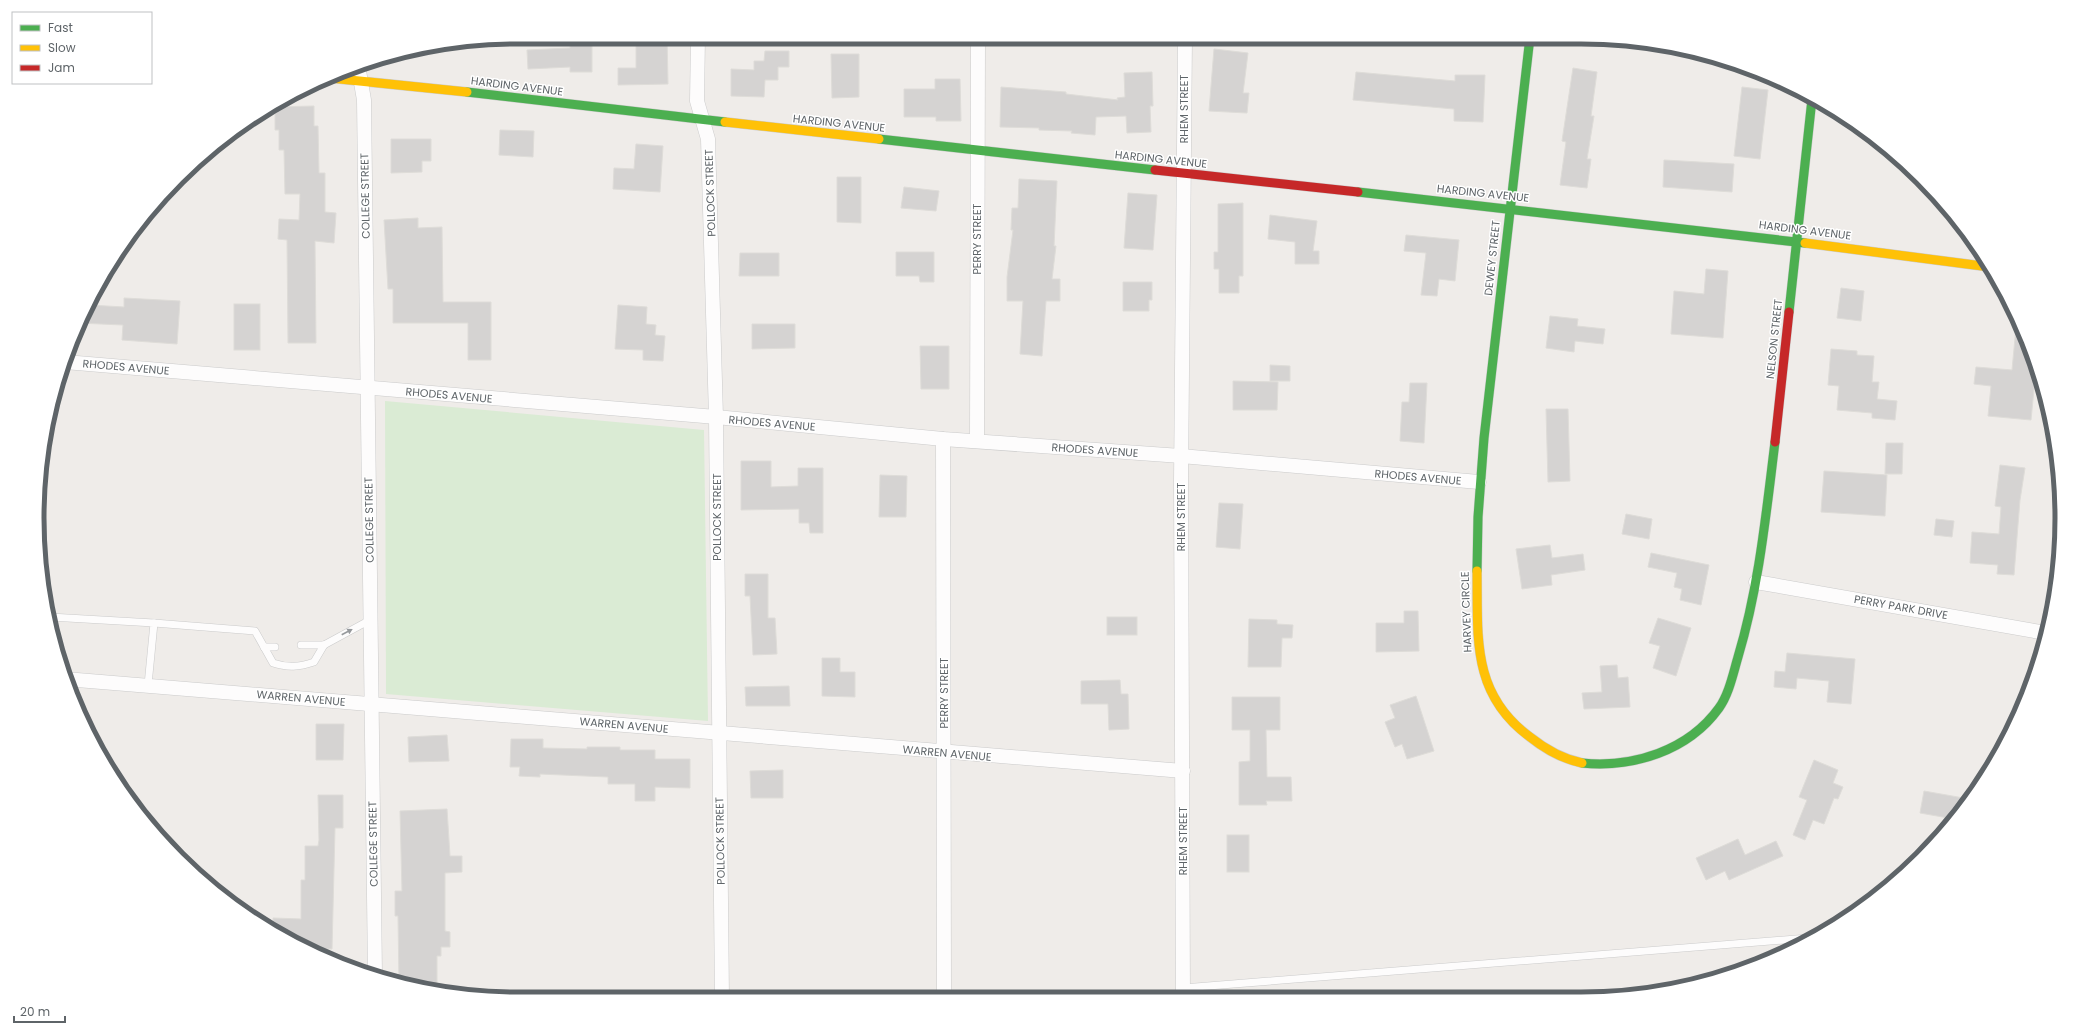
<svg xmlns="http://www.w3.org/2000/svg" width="2099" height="1036" font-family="Poppins,sans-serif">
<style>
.green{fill:#daebd4}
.building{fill:#d5d3d2;stroke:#dedcd8}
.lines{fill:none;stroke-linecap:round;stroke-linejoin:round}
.lane-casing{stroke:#cbcbcb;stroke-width:8}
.street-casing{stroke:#cbcbcb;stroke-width:15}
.fast-casing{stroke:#cbcbcb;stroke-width:10}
.slow-casing{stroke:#cbcbcb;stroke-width:10}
.jam-casing{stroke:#cbcbcb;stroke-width:10}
.lane{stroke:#fdfcfc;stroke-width:7}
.street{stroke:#fdfcfc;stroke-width:14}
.fast{stroke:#4caf50;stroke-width:9}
.slow{stroke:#ffc107;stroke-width:9}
.jam{stroke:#c62828;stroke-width:9}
.oneway{fill:#96999c}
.labels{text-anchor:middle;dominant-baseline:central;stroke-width:3;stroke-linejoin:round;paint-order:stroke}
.street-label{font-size:11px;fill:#5e6468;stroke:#fff}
.rim{fill:none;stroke:#5e6468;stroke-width:5}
</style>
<rect width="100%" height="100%" fill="#efece9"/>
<!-- green -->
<path class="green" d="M385 401 704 430 708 721 386 694Z"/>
<!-- building -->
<g class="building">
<path d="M636 37H667L668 84 618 85V68H636Z"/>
<path d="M570 45H592V72H570V67L528 69 527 50 570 48Z"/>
<path d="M1214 49 1248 53 1243 93H1249L1247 113 1209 111Z"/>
<path d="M765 51H789V67H778V80H765L764 97 731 96V69L754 70V61H764Z"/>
<path d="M831 54H859V97L832 98Z"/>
<path d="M1573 68 1597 72 1591 116H1594L1587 159H1591L1587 188 1560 185 1566 142 1562 141Z"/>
<path d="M1152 72 1153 106H1150L1151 132 1127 133 1126 116 1096 117 1095 135 1071 133 1072 131 1039 130V128L1000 127 1001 87 1066 92V94L1118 100 1117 98 1125 97 1124 73Z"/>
<path d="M1356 72 1455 81V75H1485L1483 122 1454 121V109L1353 100Z"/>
<path d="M935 79H960L961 121H936V117H904V89H935Z"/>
<path d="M1742 87 1768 90 1760 159 1734 156Z"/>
<path d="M314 106V126H318L319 173H325V212L336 213 334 243 315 241 316 343H288L287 240 278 239 279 219 299 220 300 194H285L284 150H279V130H275V107Z"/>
<path d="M500 130 534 131 533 157 499 155Z"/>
<path d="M391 139H431V161H422V172L391 173Z"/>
<path d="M636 144 663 146 660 192 613 189 614 168 634 169Z"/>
<path d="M1664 160 1734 164 1732 192 1663 187Z"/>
<path d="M837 177H861V223L837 222Z"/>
<path d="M1019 179 1057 181 1054 246H1056L1052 279H1060V301H1046L1042 356 1020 354 1023 301H1007V277L1013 230H1011L1012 208H1018Z"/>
<path d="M904 187 939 191 936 211 901 208Z"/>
<path d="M1128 193 1157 195 1153 250 1124 248Z"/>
<path d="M1243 203V276H1239V293H1219V269H1214V252H1218V204Z"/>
<path d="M1270 215 1317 221 1313 251H1319V264H1295V242L1268 239Z"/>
<path d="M418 218V228L442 227 443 302H491V360H468V323H393V289H388L384 220Z"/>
<path d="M1406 235 1459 240 1455 281 1439 279 1437 296 1421 295 1426 253 1404 251Z"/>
<path d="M896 252H934V282H920L919 276H896Z"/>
<path d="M740 253H779V276H739Z"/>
<path d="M1706 269 1728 271 1723 338 1671 334 1674 291 1704 294Z"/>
<path d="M1123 282H1152V300H1149V311H1123Z"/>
<path d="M1841 288 1864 291 1861 321 1837 318Z"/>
<path d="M124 298 180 301 177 344 122 340 123 325 79 323 89 305 124 307Z"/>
<rect x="234" y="304" width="26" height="46"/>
<path d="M618 305 647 307 646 324 656 325 655 335 665 336 663 361 643 360V350L615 349Z"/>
<path d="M1550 316 1578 319 1577 326 1605 329 1603 344 1575 341 1574 352 1546 348Z"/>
<path d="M2017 317 2025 334 2036 369 2031 420 1988 416 1991 386 1974 384 1976 367 2012 370Z"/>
<path d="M752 324H795V348L752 349Z"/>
<path d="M920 346H949V389H921Z"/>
<path d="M1831 349 1857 351V355L1874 356 1872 382H1879L1877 399 1897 401 1895 420 1872 418V413L1837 410 1839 386 1828 385Z"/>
<path d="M1270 365 1290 366V381H1270Z"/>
<path d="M1233 381 1278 382 1277 410H1233Z"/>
<path d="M1410 383H1427L1424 443 1400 441 1402 402H1409Z"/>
<path d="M1546 409H1568L1570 481 1548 482Z"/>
<path d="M1886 443H1903L1902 474H1885Z"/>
<path d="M741 461H771V487L798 486V468H823V533H810L809 523H799V509L741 510Z"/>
<path d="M2000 465 2025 468 2020 500 2014 575 1997 574 1998 565 1970 563 1972 532 1999 534 2001 507 1995 506Z"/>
<path d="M1824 471 1887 475 1885 516 1821 512Z"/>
<path d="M880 475 907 476 906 517H879Z"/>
<path d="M1219 503 1243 504 1240 549 1216 547Z"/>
<path d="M1626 514 1652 519 1649 539 1622 534Z"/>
<path d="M1936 519 1954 521 1952 537 1934 535Z"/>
<path d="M1550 545 1552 558 1583 554 1585 570 1551 575 1552 585 1522 589 1516 549Z"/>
<path d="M1651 553 1709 565 1701 605 1680 600 1682 589 1674 587 1677 573 1648 567Z"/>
<path d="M745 574H768V618H775L777 654 753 655 750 596H745Z"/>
<path d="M1404 611H1418L1419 651 1376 652V623H1404Z"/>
<rect x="1107" y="617" width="30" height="18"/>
<path d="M1658 618 1691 628 1676 676 1653 668 1660 646 1649 643Z"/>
<path d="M1249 619 1277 620V624L1293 625 1292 638H1282L1281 667H1248Z"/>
<path d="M1787 653 1855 659 1851 704 1827 702 1829 681 1797 678 1796 689 1774 687 1775 671 1785 672Z"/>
<path d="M822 658H840V672H855V697L822 696Z"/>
<path d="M1617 665 1618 678 1628 677 1630 707 1584 709 1582 693 1602 692 1600 666Z"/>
<path d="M1120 680 1121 694H1128L1129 729 1109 730 1108 704H1081V681Z"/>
<path d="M789 686 790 706H746L745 687Z"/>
<path d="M1416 696 1434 751 1407 759 1402 744 1395 747 1385 722 1395 718 1390 705Z"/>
<path d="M1232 697H1280V730H1266L1267 777H1291L1292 801H1266L1267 805H1239V762L1250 761V730H1232Z"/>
<path d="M316 724H344L343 760H316Z"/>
<path d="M447 735 449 761 409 762 408 737Z"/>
<path d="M511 739H543V748L587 749V747H620V750H655V759H690V788L655 787V801H635V784H608V777L540 774V777L519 776 520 767H510Z"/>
<path d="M1814 760 1838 770 1833 783 1843 787 1838 799 1834 798 1824 824 1813 820 1805 840 1793 835 1807 800 1799 797Z"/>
<path d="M783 770V798H751L750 771Z"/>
<path d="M1924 791 1969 799 1963 811 1954 819 1920 813Z"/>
<path d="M318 795H343V828H335L332 949H308L273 930V918L301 919V880H305V846H318L319 840Z"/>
<path d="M447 809 450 856H462V872L445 873V931L450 932V947H441V956H437V991L424 990 399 982 398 916H395V891H402L400 811Z"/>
<rect x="1227" y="835" width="22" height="37"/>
<path d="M1738 839 1745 855 1776 841 1783 856 1729 880 1725 871 1706 880 1696 858Z"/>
</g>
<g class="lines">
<defs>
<g id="lane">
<path d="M50 617 154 623 148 685"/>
<path d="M154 623 255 631 273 663C288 668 299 667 314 662L324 645"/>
<path d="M301 645H324L370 620"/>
<path d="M264 647H275"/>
<path d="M1183 988 1808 938"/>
</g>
<g id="street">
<path d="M698 37 697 101 708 139 716 417 722 998"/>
<path d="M358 65 364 100 375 975"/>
<path d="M65 362 716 417 943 439 1181 456 1479 482"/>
<path d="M943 439 944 996"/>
<path d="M977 441 978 37"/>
<path d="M1756 582 2046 633"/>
<path d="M65 679 1183 771"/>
<path d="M1183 997 1181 483 1185 37"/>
</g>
<g id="fast">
<path d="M467 92 725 122"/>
<path d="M879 139 1155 170"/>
<path d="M1358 192 1805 243"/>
<path d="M1789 312 1812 99"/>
<path d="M1477 571 1478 517 1484 438 1530 37"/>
<path d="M1582 763C1633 768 1688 751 1719 708 1729 694 1733 674 1738 657 1759 587 1766 514 1775 442"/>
</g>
<g id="slow">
<path d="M330 78 467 92"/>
<path d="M725 122 879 139"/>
<path d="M1805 243 1990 267"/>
<path d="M1477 571C1478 637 1471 694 1530 737 1545 749 1563 759 1582 763"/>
</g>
<g id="jam">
<path d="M1155 170 1358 192"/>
<path d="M1775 442 1789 312"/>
</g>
</defs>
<!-- lane casing -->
<use href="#lane" class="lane-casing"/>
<!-- street casing -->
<use href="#street" class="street-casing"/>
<!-- fast casing -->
<use href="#fast" class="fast-casing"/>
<!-- slow casing -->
<use href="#slow" class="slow-casing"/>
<!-- jam casing -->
<use href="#jam" class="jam-casing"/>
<!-- lane -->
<use href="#lane" class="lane"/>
<!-- street -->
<use href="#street" class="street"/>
<!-- fast -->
<use href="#fast" class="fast"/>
<!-- slow -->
<use href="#slow" class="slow"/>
<!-- jam -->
<use href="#jam" class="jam"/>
</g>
<!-- one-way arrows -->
<defs><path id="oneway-solid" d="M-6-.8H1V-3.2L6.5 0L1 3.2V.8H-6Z"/></defs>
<use class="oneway" href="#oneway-solid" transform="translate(347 632) rotate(-28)"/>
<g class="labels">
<!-- street labels -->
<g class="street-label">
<text transform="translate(517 86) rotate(7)">HARDING AVENUE</text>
<text transform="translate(1184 109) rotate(-90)">RHEM STREET</text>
<text transform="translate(839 123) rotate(6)">HARDING AVENUE</text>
<text transform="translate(1161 159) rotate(6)">HARDING AVENUE</text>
<text transform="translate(710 193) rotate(-92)">POLLOCK STREET</text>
<text transform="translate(1483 193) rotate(6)">HARDING AVENUE</text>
<text transform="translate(365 196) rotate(-91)">COLLEGE STREET</text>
<text transform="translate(1805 230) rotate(7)">HARDING AVENUE</text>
<text transform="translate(977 239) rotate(-90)">PERRY STREET</text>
<text transform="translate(1492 258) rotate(-84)">DEWEY STREET</text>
<text transform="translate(1774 339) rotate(-84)">NELSON STREET</text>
<text transform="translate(126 367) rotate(5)">RHODES AVENUE</text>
<text transform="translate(449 395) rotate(5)">RHODES AVENUE</text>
<text transform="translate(772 423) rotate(5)">RHODES AVENUE</text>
<text transform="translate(1095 450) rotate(4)">RHODES AVENUE</text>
<text transform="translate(1418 477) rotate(5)">RHODES AVENUE</text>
<text transform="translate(717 517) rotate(-90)">POLLOCK STREET</text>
<text transform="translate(1181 517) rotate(-90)">RHEM STREET</text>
<text transform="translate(369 520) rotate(-91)">COLLEGE STREET</text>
<text transform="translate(1901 607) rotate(10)">PERRY PARK DRIVE</text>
<text transform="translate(1466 612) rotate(-92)">HARVEY CIRCLE</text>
<text transform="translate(944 693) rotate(-90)">PERRY STREET</text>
<text transform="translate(301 698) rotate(5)">WARREN AVENUE</text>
<text transform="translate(624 725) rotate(5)">WARREN AVENUE</text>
<text transform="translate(947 753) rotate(5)">WARREN AVENUE</text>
<text transform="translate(720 841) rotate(-91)">POLLOCK STREET</text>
<text transform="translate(1183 841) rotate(-90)">RHEM STREET</text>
<text transform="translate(373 844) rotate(-91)">COLLEGE STREET</text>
</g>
</g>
<!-- crop -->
<path d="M0 0H2099V1036H0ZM518 44H1581A474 474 0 0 1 2055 518V518A474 474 0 0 1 1581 992H518A474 474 0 0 1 44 518V518A474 474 0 0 1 518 44Z" fill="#fff" fill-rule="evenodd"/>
<path class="rim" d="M518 44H1581A474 474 0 0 1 2055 518V518A474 474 0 0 1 1581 992H518A474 474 0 0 1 44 518V518A474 474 0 0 1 518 44Z"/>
<!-- legend -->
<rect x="12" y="12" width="140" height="72" fill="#ffffff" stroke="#bfc1c3"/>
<rect x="20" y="25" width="20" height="6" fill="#4caf50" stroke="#bfc1c3"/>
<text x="48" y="32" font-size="12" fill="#5e6468">Fast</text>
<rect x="20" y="45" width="20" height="6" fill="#ffc107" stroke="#bfc1c3"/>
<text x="48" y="52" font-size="12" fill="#5e6468">Slow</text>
<rect x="20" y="65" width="20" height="6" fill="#c62828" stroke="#bfc1c3"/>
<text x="48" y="72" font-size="12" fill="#5e6468">Jam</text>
<!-- scale -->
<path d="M14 1016v6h51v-6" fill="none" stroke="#5e6468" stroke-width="2"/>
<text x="20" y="1016" font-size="12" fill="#5e6468" stroke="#ffffff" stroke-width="3" paint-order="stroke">20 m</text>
</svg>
